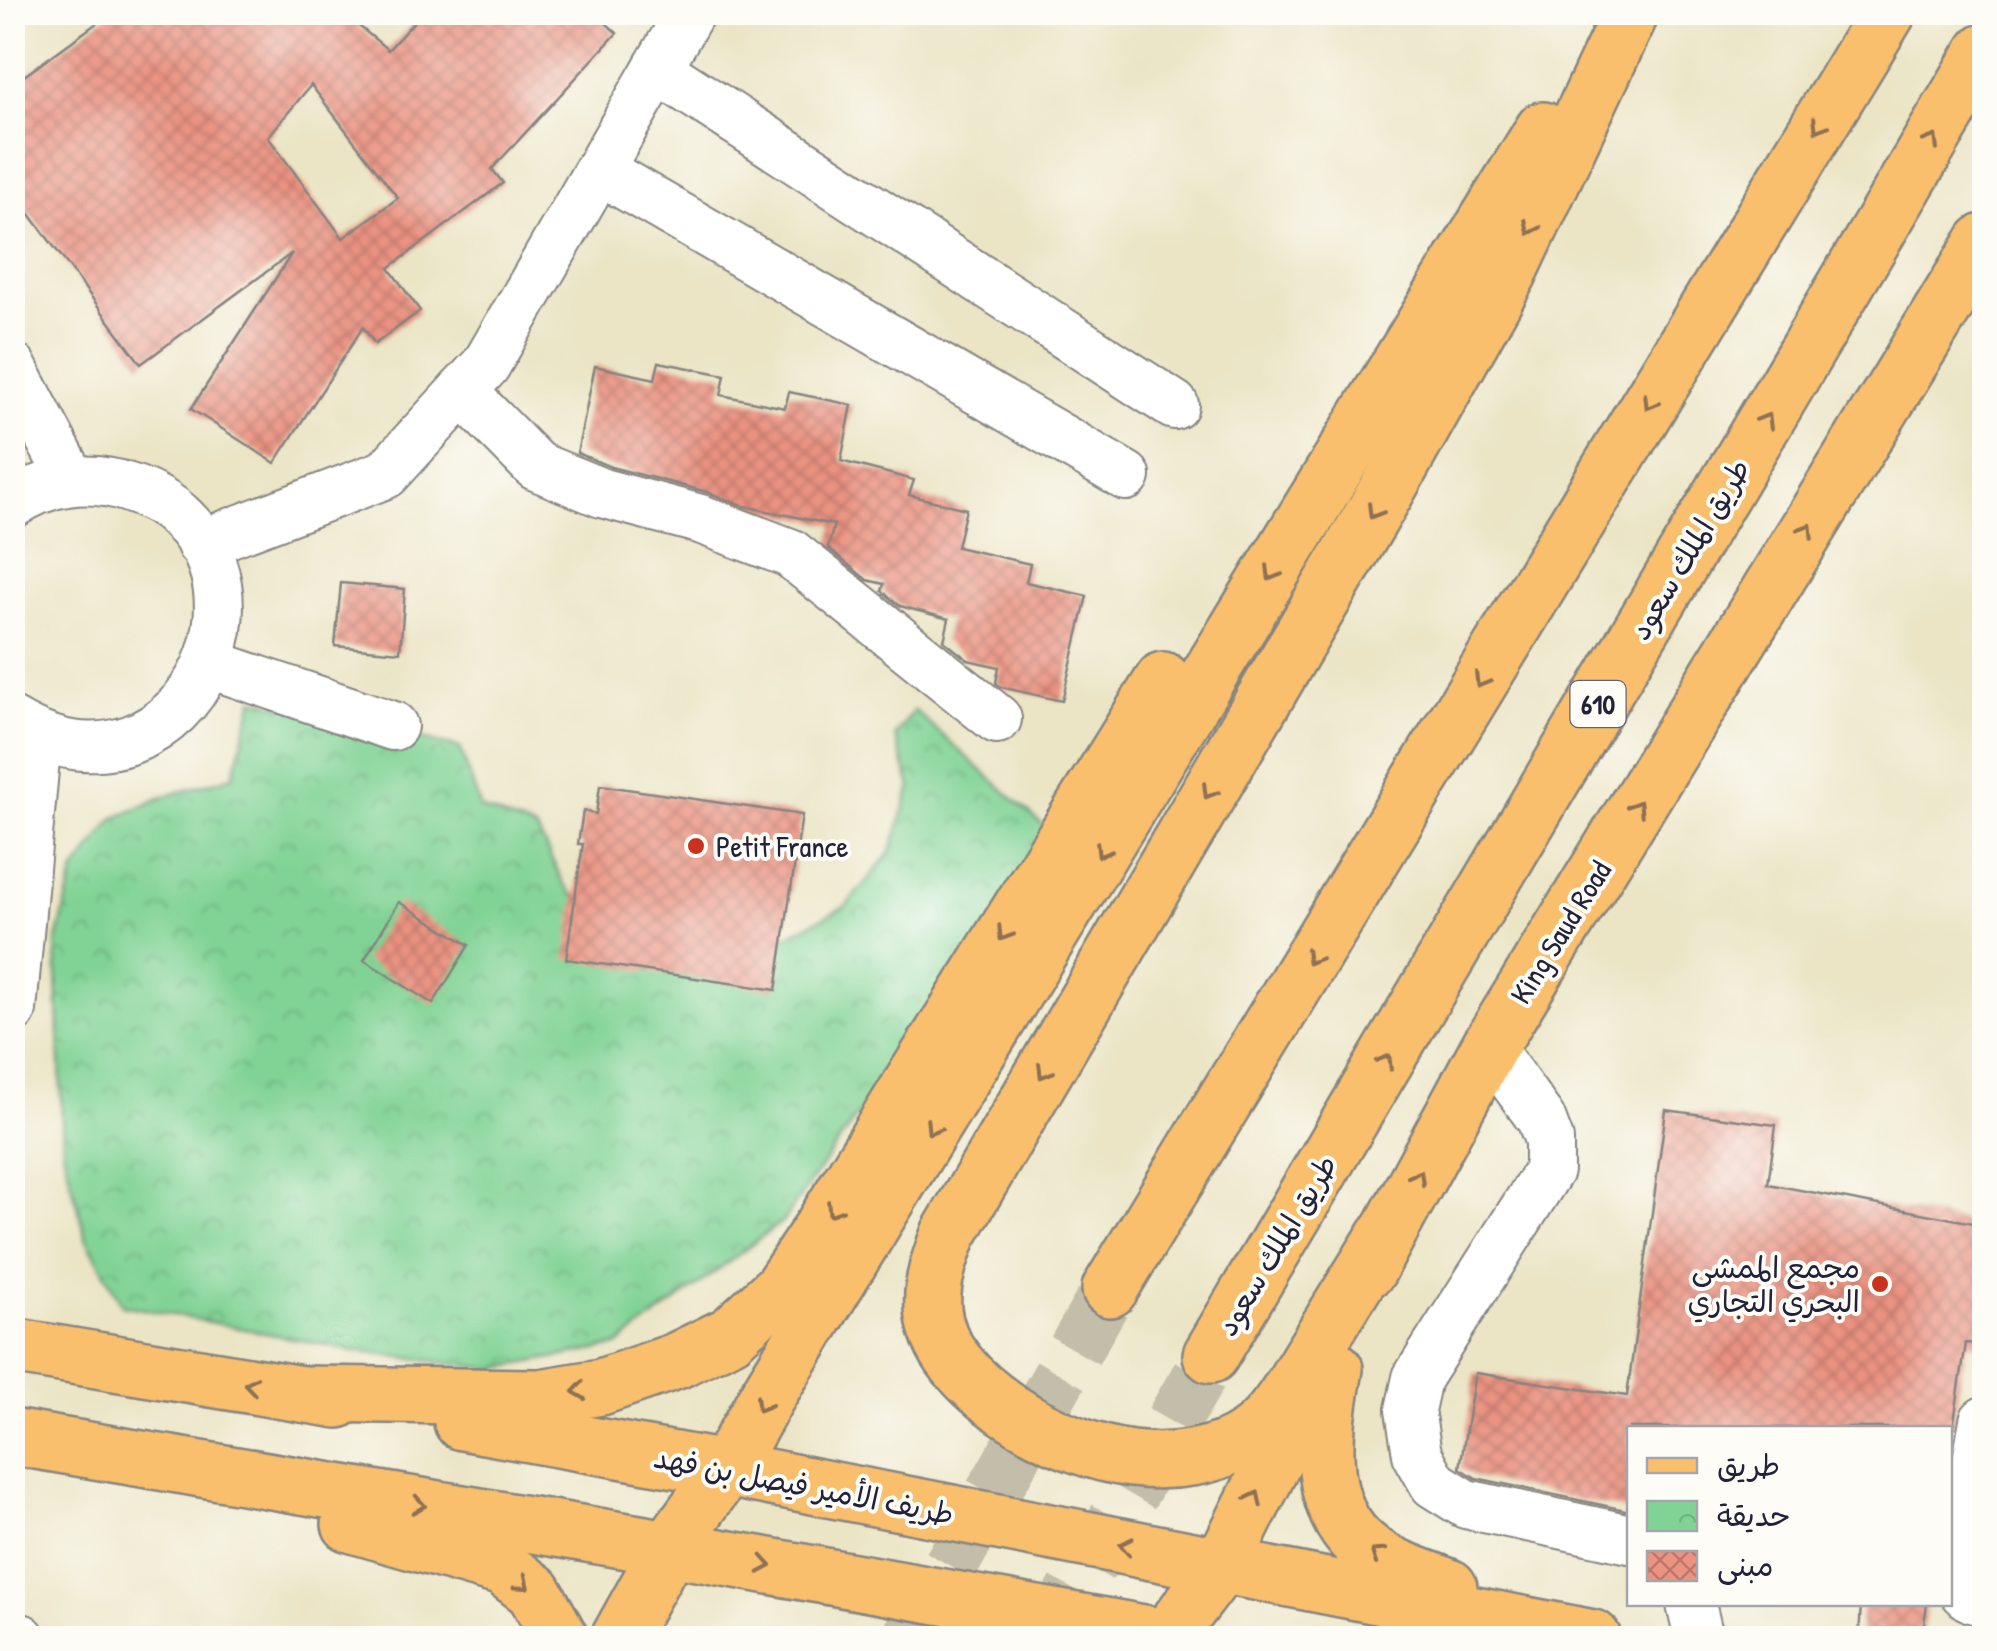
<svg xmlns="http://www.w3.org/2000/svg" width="1997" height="1651" font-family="'Patrick Hand','Playpen Sans Arabic',sans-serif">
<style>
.park{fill:url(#park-crowns);stroke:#527a68;stroke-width:2.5}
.building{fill:url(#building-cross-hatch);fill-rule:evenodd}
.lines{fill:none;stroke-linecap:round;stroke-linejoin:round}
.major-tunnel{stroke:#c3beaa;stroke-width:55;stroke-dasharray:55 28;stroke-linecap:butt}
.minor-casing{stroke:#868480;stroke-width:52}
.major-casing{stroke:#868480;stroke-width:60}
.minor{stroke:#fff;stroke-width:48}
.major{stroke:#f9bf6d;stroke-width:55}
.oneway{stroke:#8e7054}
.poi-dot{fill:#c8321e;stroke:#fdfcf7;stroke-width:4}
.labels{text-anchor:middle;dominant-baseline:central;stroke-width:8;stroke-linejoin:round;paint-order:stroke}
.shield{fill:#fdfcf7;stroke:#646373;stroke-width:2.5}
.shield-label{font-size:28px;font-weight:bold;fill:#22223b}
.street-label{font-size:30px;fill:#22223b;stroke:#fdfcf7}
.poi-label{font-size:30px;fill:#22223b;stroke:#fdfcf7;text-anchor:start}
</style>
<defs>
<pattern id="park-crowns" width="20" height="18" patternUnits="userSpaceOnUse" patternTransform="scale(2.5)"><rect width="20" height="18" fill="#81d395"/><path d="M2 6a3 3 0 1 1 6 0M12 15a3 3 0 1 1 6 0" fill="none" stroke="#6fb581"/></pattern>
<pattern id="building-cross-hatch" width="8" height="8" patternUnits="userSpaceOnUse" patternTransform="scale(2.5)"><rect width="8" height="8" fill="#eb9381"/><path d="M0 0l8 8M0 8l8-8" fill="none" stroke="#be786b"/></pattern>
</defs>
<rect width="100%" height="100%" fill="#fdfcf7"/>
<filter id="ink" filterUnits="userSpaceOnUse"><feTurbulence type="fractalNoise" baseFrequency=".01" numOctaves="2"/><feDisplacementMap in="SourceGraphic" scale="20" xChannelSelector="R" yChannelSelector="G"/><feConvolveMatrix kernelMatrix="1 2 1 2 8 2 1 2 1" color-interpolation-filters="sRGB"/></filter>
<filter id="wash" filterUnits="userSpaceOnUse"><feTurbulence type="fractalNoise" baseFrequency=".0048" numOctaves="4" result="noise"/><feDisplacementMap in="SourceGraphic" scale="40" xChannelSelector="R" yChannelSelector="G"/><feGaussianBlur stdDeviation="2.25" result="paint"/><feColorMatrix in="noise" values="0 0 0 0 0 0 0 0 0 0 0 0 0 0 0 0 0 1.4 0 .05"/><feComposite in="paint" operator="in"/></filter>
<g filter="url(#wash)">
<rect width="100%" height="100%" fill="#ebe5c6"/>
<!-- park -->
<path class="park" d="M254 699 460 748 481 809 537 830 564 884 599 926 766 946 846 906 891 852 911 787 895 736 914 710 1054 835 784 1220 617 1346 493 1369 357 1351 122 1305 86 1238 63 1150 56 944 74 873 113 819 163 797 233 776Z"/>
<g id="blocks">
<!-- building -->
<g class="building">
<path d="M112 12H342L388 50 423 12H594L617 33 492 169 503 183 389 268 420 311 375 344 363 327 275 463 191 409 292 253 141 364 12 190V85ZM311 85 398 198 343 238 268 137Z"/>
<path d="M659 362 725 375 721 395 785 408 789 392 852 405 841 461 914 480 909 495 966 509 957 547 1030 564 1026 582 1087 596 1062 701 1001 687 996 683 999 667 968 660 944 641 949 619 900 606 882 591 884 584 867 580 828 548 834 525 744 506 707 492 611 467 577 453 595 366 655 379Z"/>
<path d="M341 583 405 589 400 652 335 646Z"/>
<path d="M600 785 802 815 776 990 566 959 583 844H578L583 811 596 814Z"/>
<path d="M399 902 469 945 433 1004 364 960Z"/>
<path d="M1666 1110 1776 1125 1768 1184 1984 1225V1345L1966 1343 1953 1428H1630V1511L1476 1478 1460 1468 1475 1373 1627 1396Z"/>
<path d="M1861 1604H1927L1922 1638H1859Z"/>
</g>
</g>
</g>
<g filter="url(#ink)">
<use href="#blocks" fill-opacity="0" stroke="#868480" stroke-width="2.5"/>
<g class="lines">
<!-- major-tunnel -->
<g class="major-tunnel">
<path d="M909 1638 1110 1289"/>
<path d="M1047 1638 1211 1355"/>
</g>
<defs>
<g id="minor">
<path d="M657 69 1174 405"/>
<path d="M599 170 1126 476"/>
<path d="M12 367 72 480"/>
<path d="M462 391 536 466 602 493 700 519 790 553 997 719"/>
<path d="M12 504C47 480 89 474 129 488 309 547 192 830 12 722"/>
<path d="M201 544 386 474 486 365 690 12"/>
<path d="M210 664 393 726"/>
<path d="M12 1010 37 737"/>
<path d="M1489 1047 1541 1119 1549 1140V1170L1417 1378 1410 1410 1417 1454 1434 1484 1466 1504 1630 1539"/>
<path d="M1984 1421 1956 1578C1962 1593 1968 1599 1984 1601"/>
<path d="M1691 1604 1699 1638"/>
<path d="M12 1637 21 1638"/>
</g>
<g id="major">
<path d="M1385 1236C1361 1274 1337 1313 1313 1352 1295 1380 1278 1416 1249 1436 1217 1458 1171 1464 1132 1459 1063 1451 938 1387 933 1308 931 1282 940 1258 949 1234L1386 492 1509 273 1631 12"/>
<path d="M1369 1269 1489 1047 1984 242"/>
<path d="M1110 1289 1888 12"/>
<path d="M12 1346 338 1400"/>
<path d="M1211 1355 1984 52"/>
<path d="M1335 1369C1323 1435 1311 1522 1383 1560 1403 1571 1427 1578 1449 1587"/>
<path d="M305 1394 540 1397 601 1387 676 1361 731 1334 781 1288 822 1227 1163 680"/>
<path d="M462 1422 726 1469 1593 1638"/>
<path d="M12 1437 669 1548 1172 1638"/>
<path d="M350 1524 503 1568 534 1591 560 1638"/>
<path d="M619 1638 669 1548 726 1469 769 1393 1543 130"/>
<path d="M1166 1638 1222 1565 1304 1400"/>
</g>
</defs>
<!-- minor casing -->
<use href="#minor" class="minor-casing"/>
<!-- major casing -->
<use href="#major" class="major-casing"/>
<!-- minor -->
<use href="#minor" class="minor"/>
<!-- major -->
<use href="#major" class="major"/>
</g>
<!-- one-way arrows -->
<defs><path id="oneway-chevron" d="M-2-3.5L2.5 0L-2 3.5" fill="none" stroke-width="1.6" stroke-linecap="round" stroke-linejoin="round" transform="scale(2.5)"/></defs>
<g class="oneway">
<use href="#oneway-chevron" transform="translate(1819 126) rotate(121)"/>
<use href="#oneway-chevron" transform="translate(1932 141) rotate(-59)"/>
<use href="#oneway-chevron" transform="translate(1531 228) rotate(115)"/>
<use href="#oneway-chevron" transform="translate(1650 403) rotate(121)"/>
<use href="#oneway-chevron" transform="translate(1766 420) rotate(-59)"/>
<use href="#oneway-chevron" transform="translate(1374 512) rotate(121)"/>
<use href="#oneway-chevron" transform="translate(1807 530) rotate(-58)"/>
<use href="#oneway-chevron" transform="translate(1272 574) rotate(121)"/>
<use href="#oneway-chevron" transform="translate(1481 681) rotate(121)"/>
<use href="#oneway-chevron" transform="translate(1209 792) rotate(121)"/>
<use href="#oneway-chevron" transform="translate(1637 807) rotate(-58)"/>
<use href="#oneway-chevron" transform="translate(1102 851) rotate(122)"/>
<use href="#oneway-chevron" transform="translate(1004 934) rotate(122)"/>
<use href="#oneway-chevron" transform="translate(1312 958) rotate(121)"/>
<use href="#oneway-chevron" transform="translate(1386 1061) rotate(-59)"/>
<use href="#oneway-chevron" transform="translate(1044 1072) rotate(121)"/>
<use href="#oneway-chevron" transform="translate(932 1128) rotate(122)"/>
<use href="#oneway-chevron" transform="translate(1418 1177) rotate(-61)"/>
<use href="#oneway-chevron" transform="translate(833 1210) rotate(122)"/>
<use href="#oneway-chevron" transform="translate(251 1385) rotate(-171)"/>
<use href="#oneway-chevron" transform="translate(579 1391) rotate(172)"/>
<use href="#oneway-chevron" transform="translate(762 1405) rotate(120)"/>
<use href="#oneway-chevron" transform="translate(1255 1498) rotate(-64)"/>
<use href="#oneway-chevron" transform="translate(419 1505) rotate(10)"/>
<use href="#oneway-chevron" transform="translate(1126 1546) rotate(-169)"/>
<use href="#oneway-chevron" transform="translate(1377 1554) rotate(-146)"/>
<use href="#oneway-chevron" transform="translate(765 1565) rotate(10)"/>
<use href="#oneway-chevron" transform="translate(523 1584) rotate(40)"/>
</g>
</g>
<!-- markers -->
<g class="poi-dot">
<circle cx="696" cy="846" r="10"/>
<circle cx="1880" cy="1284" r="10"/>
</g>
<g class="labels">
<!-- shield labels -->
<rect class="shield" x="1570.5" y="681" width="55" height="46" rx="8"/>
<g class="shield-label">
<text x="1598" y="704">610</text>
</g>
<!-- street labels -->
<g class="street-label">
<text transform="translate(1689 549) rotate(-59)">طريق الملك سعود</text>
<text transform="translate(1560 932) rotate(-58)">King Saud Road</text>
<text transform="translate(1276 1245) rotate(-59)">طريق الملك سعود</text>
<text transform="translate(804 1485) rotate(11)">طريف الأمير فيصل بن فهد</text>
</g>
<!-- poi labels -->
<g class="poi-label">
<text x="716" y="846">Petit France</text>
<text x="1860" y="1267" text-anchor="end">مجمع الممشى<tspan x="1860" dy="34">البحري التجاري</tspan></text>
</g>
</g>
<!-- margin -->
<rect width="1997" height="1651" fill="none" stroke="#fdfcf7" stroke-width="50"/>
<!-- legend -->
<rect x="1627" y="1426" width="325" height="180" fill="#fdfcf7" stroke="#a5a5ac" stroke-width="2.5"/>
<rect x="1647" y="1458" width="50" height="15" fill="#f9bf6d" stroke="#a5a5ac" stroke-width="2.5"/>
<text x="1717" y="1476" font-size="30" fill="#22223b">طريق</text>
<rect x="1647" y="1501" width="50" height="30" fill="url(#park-crowns)" stroke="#a5a5ac" stroke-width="2.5"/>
<text x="1717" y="1526" font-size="30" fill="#22223b">حديقة</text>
<rect x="1647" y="1551" width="50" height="30" fill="url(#building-cross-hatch)" stroke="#a5a5ac" stroke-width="2.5"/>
<text x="1717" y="1576" font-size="30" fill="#22223b">مبنى</text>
</svg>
